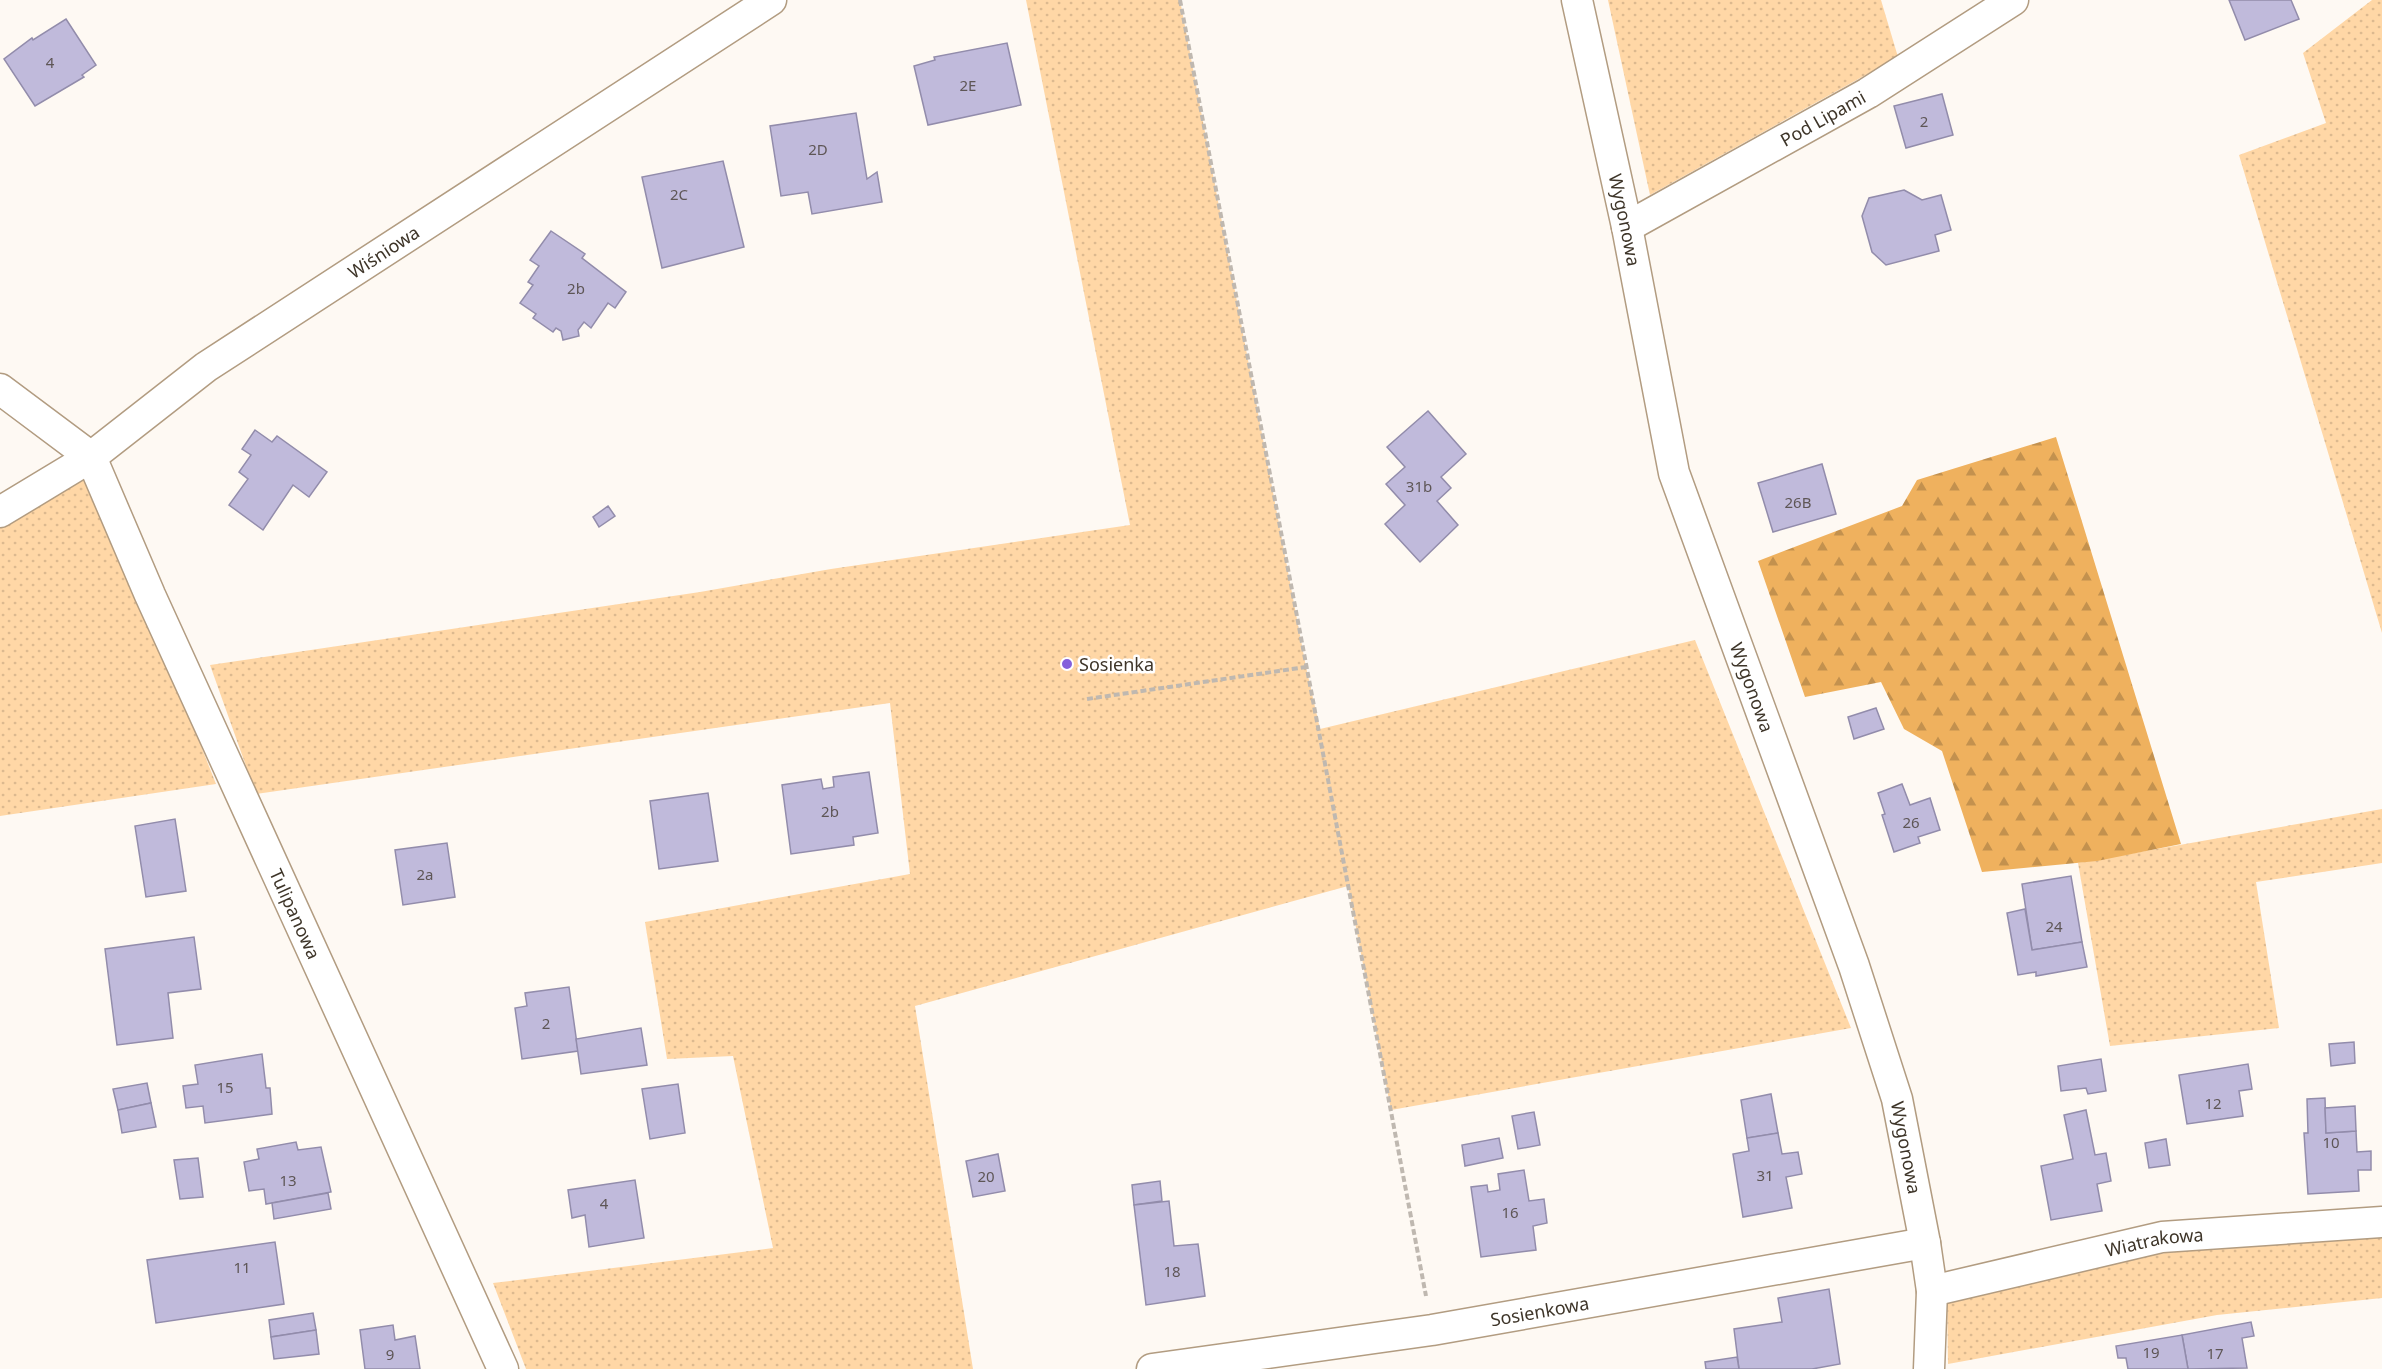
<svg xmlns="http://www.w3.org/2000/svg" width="2382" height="1369" font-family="'Noto Sans',sans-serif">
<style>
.grass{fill:url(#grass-dots)}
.forest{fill:url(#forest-firs)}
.building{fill:#c0badb;stroke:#928cab;stroke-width:1.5}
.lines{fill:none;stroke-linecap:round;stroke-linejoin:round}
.street-casing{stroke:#b29c81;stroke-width:33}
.path{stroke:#bfb8b0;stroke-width:4;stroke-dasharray:6 3;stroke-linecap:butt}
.street{stroke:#fff;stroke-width:30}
.poi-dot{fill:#8460db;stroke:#fff;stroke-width:2}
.labels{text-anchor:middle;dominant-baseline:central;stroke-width:5;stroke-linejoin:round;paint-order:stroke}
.number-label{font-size:15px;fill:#5e5656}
.street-label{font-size:18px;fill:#3e3529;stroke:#fff}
.poi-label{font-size:18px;fill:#3e3529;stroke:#fff;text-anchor:start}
</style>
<defs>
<pattern id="grass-dots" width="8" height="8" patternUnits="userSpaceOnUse" patternTransform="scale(1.5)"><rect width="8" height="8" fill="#ffd7a6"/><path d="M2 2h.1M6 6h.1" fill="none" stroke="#dcb98f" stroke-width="1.8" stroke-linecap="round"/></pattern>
<pattern id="forest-firs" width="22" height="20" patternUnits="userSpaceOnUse" patternTransform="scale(1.5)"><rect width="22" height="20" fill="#efb15e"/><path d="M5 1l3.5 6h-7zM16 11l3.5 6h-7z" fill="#c3914e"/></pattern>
</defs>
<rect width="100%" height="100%" fill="#fef9f3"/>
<!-- grass -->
<g class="grass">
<path d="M1026 0H1180L1306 667 1320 729 1695 640 1851 1028 1391 1110 1348 886 915 1006 973 1369H526L493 1283 773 1248 733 1056 667 1059 645 922 910 874 890 703 256 794 210 665 700 592 831 569 1130 525Z"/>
<path d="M1608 0H1881L1898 57 1650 195Z"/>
<path d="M2372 0H2382V633L2239 155 2326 123 2303 53Z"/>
<path d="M82 473 136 581 216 784 0 816V528Z"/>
<path d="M2382 809V863L2256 882 2279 1028 2110 1046 2078 863Z"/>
<path d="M2382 1236V1298L2217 1315 1948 1364 1947 1302 2138 1257 2193 1249Z"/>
</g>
<!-- forest -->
<path class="forest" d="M2056 437 2181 844 2097 861 1982 872 1942 751 1904 729 1881 682 1805 697 1758 561 1902 506 1917 480Z"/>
<!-- building -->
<g class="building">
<path d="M2229 0H2291L2299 19 2245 40Z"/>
<path d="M66 19 96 65 82 75 84 77 35 106 4 59 32 38 33 40Z"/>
<path d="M1007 43 1021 105 928 125 914 66 935 60 934 57Z"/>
<path d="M1942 94 1953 135 1906 148 1894 106Z"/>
<path d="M856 113 867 179 877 172 882 202 812 214 808 192 781 196 770 126Z"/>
<path d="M723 161 744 247 662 268 642 177Z"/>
<path d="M1904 190 1922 200 1941 195 1951 230 1935 235 1939 251 1886 265 1872 252 1862 216 1869 198Z"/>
<path d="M551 231 585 254 582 258 626 292 615 308 608 303 591 328 584 322 578 330 579 336 563 340 561 331 556 328 553 332 533 318 536 314 520 303 533 285 528 282 539 266 530 260Z"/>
<path d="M1428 411 1466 454 1441 477 1451 488 1437 501 1458 525 1420 562 1385 524 1405 505 1386 484 1405 467 1387 447Z"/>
<path d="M255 430 272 442 277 436 327 472 309 497 293 485 263 530 229 505 248 479 239 472 251 455 242 449Z"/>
<path d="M1822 464 1836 514 1773 532 1758 483Z"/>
<path d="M608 506 615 516 599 527 593 517Z"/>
<path d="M1876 708 1884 729 1854 739 1848 717Z"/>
<path d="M869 772 878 833 853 837 854 845 791 854 782 785 821 779 823 789 834 787 833 777Z"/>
<path d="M1902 784 1910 805 1930 798 1940 830 1918 837 1920 843 1894 852 1882 815 1885 814 1878 793Z"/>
<path d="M708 793 718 861 659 869 650 801Z"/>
<path d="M175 819 186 891 146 897 135 826Z"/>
<path d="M447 843 455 897 403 905 395 850Z"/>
<path d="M2071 876 2082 942 2032 950 2022 884Z"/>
<path d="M2025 909 2032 950 2082 942 2087 967 2036 976V972L2018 975 2007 913Z"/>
<path d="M194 937 201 989 168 993 173 1038 117 1045 105 949Z"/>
<path d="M569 987 578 1051 522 1059 515 1008 527 1006 525 993Z"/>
<path d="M641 1028 647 1065 581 1074 576 1039Z"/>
<path d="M2354 1042 2355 1063 2331 1066 2329 1044Z"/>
<path d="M262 1054 266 1088H270L272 1114 205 1123 203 1106 186 1108 183 1086 198 1084 195 1065Z"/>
<path d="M2101 1059 2106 1091 2088 1094 2086 1088 2061 1091 2058 1066Z"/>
<path d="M2248 1064 2252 1089 2239 1091 2243 1116 2187 1124 2179 1075Z"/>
<path d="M147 1083 151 1103 118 1110 113 1089Z"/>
<path d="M678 1084 685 1133 650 1139 642 1089Z"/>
<path d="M1771 1094 1778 1133 1747 1138 1741 1100Z"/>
<path d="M2325 1098 2326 1133 2356 1131 2357 1152 2371 1151V1170H2358L2359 1191 2308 1194 2304 1133H2308L2307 1099Z"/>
<path d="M151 1103 156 1127 122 1133 118 1110Z"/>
<path d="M2355 1106 2356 1131 2326 1133 2325 1108Z"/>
<path d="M2086 1110 2095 1155 2106 1153 2111 1181 2097 1184 2102 1211 2051 1220 2041 1166 2073 1159 2064 1115Z"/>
<path d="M1534 1112 1540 1145 1518 1149 1512 1116Z"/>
<path d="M1778 1133 1782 1154 1798 1152 1802 1174 1786 1177 1792 1208 1743 1217 1733 1154 1749 1151 1747 1138Z"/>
<path d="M1499 1138 1503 1158 1465 1166 1462 1145Z"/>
<path d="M2166 1139 2170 1165 2149 1168 2145 1143Z"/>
<path d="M296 1142 298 1150 321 1147 331 1192 266 1204 264 1189 249 1191 244 1162 259 1159 257 1149Z"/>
<path d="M998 1154 1005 1191 973 1197 966 1161Z"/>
<path d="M198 1158 203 1197 180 1199 174 1160Z"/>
<path d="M1524 1170 1529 1201 1544 1199 1547 1223 1533 1226 1536 1250 1481 1257 1471 1187 1487 1185 1488 1192 1500 1190 1498 1174Z"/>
<path d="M635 1180 644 1238 589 1247 585 1215 572 1218 568 1190Z"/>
<path d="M1160 1181 1162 1201 1134 1205 1132 1185Z"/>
<path d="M328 1193 331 1209 274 1219 272 1203Z"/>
<path d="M1169 1201 1174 1246 1198 1244 1205 1296 1146 1305 1134 1205Z"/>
<path d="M275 1242 284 1304 156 1323 147 1260Z"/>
<path d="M1829 1289 1840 1364 1812 1369H1739L1734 1329 1782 1322 1778 1298Z"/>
<path d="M313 1313 316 1330 271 1337 269 1320Z"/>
<path d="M2251 1322 2254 1336 2242 1338 2247 1368 2188 1369 2182 1335Z"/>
<path d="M393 1325 395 1340 415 1336 420 1369H365L360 1330Z"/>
<path d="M316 1330 319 1354 274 1359 271 1337Z"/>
<path d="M2182 1335 2188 1369H2128L2126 1358H2118L2116 1346Z"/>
<path d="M1737 1357 1739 1369H1706L1705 1362Z"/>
</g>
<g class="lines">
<defs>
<g id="street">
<path id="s1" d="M1577 0 1627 227 1674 473 1854 966 1897 1099 1925 1243 1932 1291 1929 1369"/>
<path id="s2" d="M1627 227 1868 93 2013 0"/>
<path id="s3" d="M0 389 91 457 150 595 503 1369"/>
<path id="s4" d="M0 512 91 457 206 367 771 0"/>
<path id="s5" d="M1932 1291 2162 1237 2382 1222"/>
<path id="s6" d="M1152 1369 1432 1330 1925 1243"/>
</g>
</defs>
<!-- street casing -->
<use href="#street" class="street-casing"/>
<!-- path -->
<g class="path">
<path d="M1180 0 1426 1296"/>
<path d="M1087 699 1306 667"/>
</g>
<!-- street -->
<use href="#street" class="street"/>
</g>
<!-- markers -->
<circle class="poi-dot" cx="1067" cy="664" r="6"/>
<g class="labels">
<!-- number labels -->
<g class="number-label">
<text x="50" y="62">4</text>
<text x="968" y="85">2E</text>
<text x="1924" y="121">2</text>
<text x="818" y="149">2D</text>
<text x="679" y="194">2C</text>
<text x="576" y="288">2b</text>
<text x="1419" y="486">31b</text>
<text x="1798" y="502">26B</text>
<text x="830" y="811">2b</text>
<text x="1911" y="822">26</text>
<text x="425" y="874">2a</text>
<text x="2054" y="926">24</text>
<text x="546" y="1023">2</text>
<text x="225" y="1087">15</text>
<text x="2213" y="1103">12</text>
<text x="2331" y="1142">10</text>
<text x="1765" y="1175">31</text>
<text x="986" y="1176">20</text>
<text x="288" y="1180">13</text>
<text x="604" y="1203">4</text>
<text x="1510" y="1212">16</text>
<text x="242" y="1267">11</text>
<text x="1172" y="1271">18</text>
<text x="2151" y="1352">19</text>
<text x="2215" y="1353">17</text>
<text x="390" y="1354">9</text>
</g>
<!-- street labels -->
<g class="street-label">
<text stroke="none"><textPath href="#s2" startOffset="224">Pod Lipami</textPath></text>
<text stroke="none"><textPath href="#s1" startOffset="225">Wygonowa</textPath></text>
<text stroke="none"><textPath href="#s4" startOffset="464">Wiśniowa</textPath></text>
<text stroke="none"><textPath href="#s1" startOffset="711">Wygonowa</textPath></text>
<text stroke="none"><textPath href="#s3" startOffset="614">Tulipanowa</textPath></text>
<text stroke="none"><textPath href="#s1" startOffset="1197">Wygonowa</textPath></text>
<text stroke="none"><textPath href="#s5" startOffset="228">Wiatrakowa</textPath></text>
<text stroke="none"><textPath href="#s6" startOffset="392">Sosienkowa</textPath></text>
</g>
<!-- poi labels -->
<g class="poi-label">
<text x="1079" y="664">Sosienka</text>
</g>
</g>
</svg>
